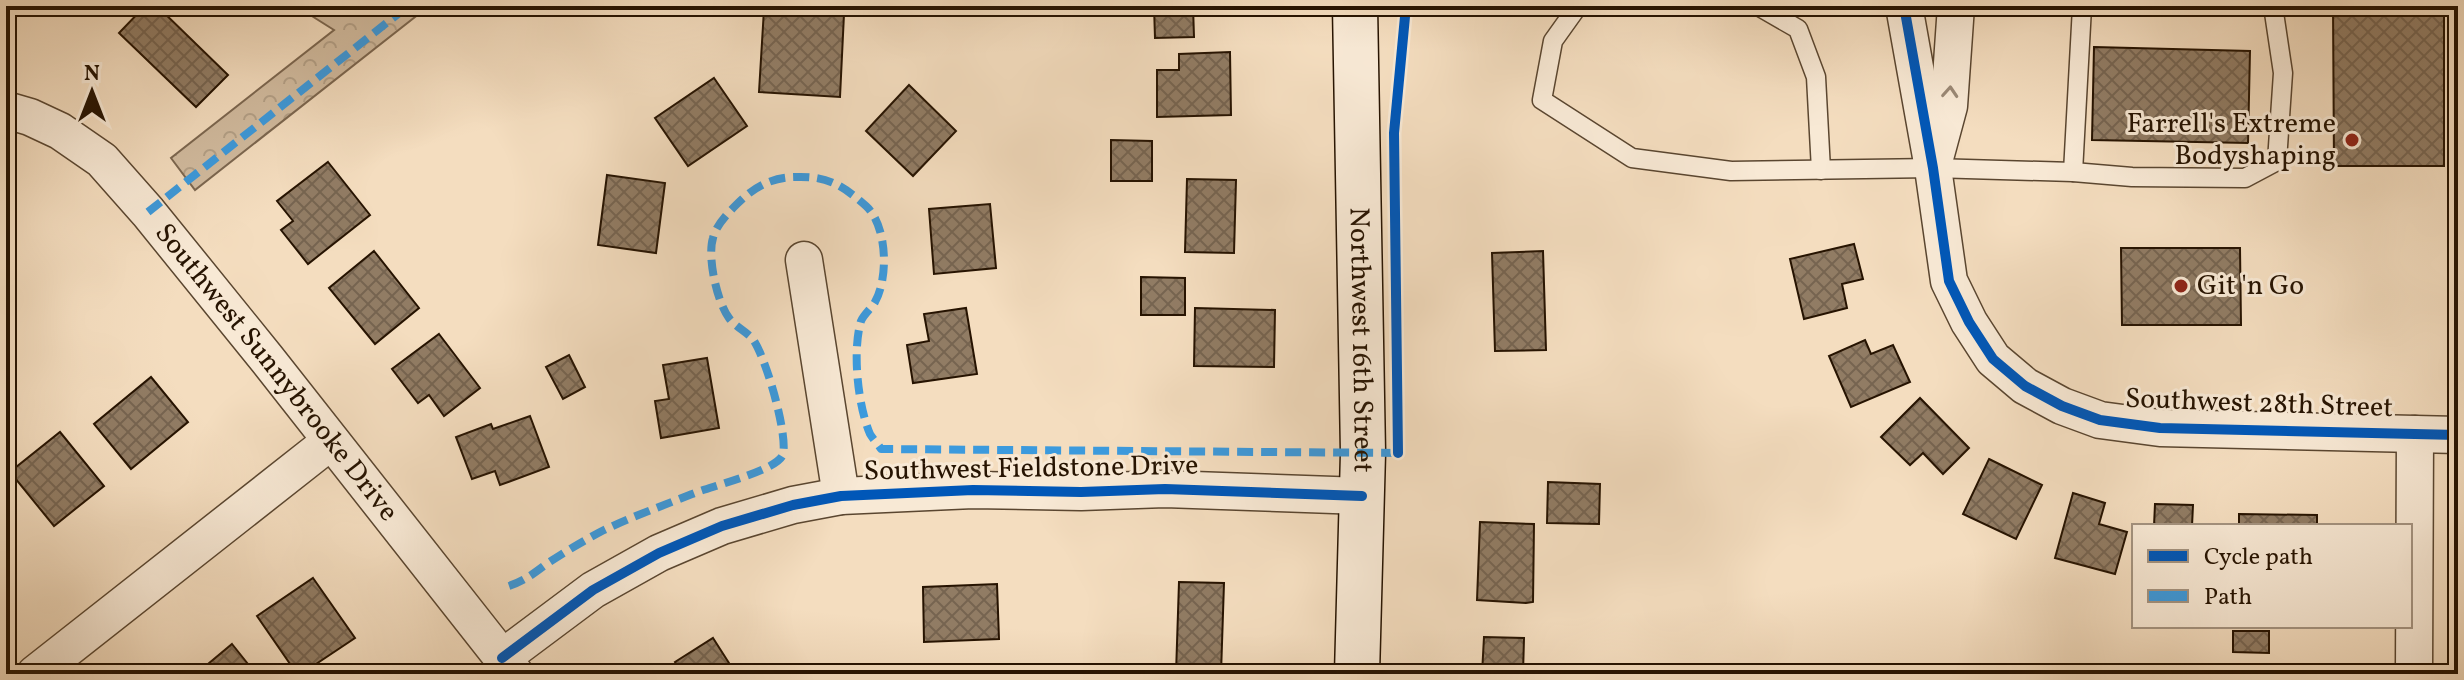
<svg xmlns="http://www.w3.org/2000/svg" width="2464" height="680" font-family="Vollkorn,serif">
<style>
.forest{fill:url(#forest-crowns);stroke:#7c6750;stroke-width:2}
.building{fill:url(#building-cross-hatch);stroke:#261301;stroke-width:2}
.lines{fill:none;stroke-linecap:round;stroke-linejoin:round}
.service-casing{stroke:#5a4630;stroke-width:21}
.minor-casing{stroke:#5a4630;stroke-width:39}
.secondary-casing{stroke:#261301;stroke-width:47}
.service{stroke:#f8e9d5;stroke-width:18}
.minor{stroke:#f8e9d5;stroke-width:36}
.secondary{stroke:#f8e9d5;stroke-width:44}
.quiet{stroke:#3c9add;stroke-width:8;stroke-dasharray:16 8;stroke-linecap:butt}
.cycleway-casing{stroke:#f8e9d5;stroke-width:15}
.cycleway{stroke:#0057b8;stroke-width:10}
.oneway{stroke:#9a8976}
.poi-dot{fill:#8f2418;stroke:#f8e9d5;stroke-width:3}
.labels{text-anchor:middle;dominant-baseline:central;stroke-width:6;stroke-linejoin:round;paint-order:stroke}
.poi-label{font-size:28px;fill:#261301;stroke:#f8e9d5;text-anchor:end}
.street-label{font-size:28px;fill:#261301;stroke:#f8e9d5}
</style>
<defs>
<pattern id="forest-crowns" width="20" height="18" patternUnits="userSpaceOnUse" patternTransform="scale(2)"><rect width="20" height="18" fill="#d1bb9f"/><path d="M2 6a3 3 0 1 1 6 0M12 15a3 3 0 1 1 6 0" fill="none" stroke="#b3a087"/></pattern>
<pattern id="building-cross-hatch" width="8" height="8" patternUnits="userSpaceOnUse" patternTransform="scale(2)"><rect width="8" height="8" fill="#917c64"/><path d="M0 0l8 8M0 8l8-8" fill="none" stroke="#766450"/></pattern>
</defs>
<rect width="100%" height="100%" fill="#f4ddbf"/>
<filter id="stains"><feTurbulence type="fractalNoise" baseFrequency=".0025" numOctaves="4"/><feColorMatrix values="0 0 0 0 .2 0 0 0 0 .09 0 0 0 0 .02 0 0 0 .5 -.17"/></filter>
<radialGradient id="worn" r=".72"><stop offset=".6" stop-color="#630" stop-opacity="0"/><stop offset="1" stop-color="#630" stop-opacity=".3"/></radialGradient>
<!-- forest -->
<path class="forest" d="M296 6H429L195 190 171 158 334 30Z"/>
<!-- building -->
<g class="building">
<path d="M145 6H157L228 75 196 107 119 33Z"/>
<path d="M1154 6H1193L1194 37 1155 38Z"/>
<path d="M2333 6H2444V166H2334Z"/>
<path d="M764 9 844 14 840 97 759 92Z"/>
<path d="M2094 47 2250 51 2248 143 2092 140Z"/>
<path d="M1230 52 1231 115 1157 117V70H1179V54Z"/>
<path d="M714 78 747 126 688 166 655 118Z"/>
<path d="M909 85 956 131 913 176 866 131Z"/>
<path d="M1111 140 1152 141V181H1111Z"/>
<path d="M328 162 370 215 308 264 281 230 293 221 277 201Z"/>
<path d="M607 175 665 183 656 253 598 245Z"/>
<path d="M1187 179 1236 180 1234 253 1185 252Z"/>
<path d="M990 204 996 268 934 274 929 209Z"/>
<path d="M1854 244 1863 279 1842 284 1847 308 1804 319 1790 259Z"/>
<path d="M2121 248H2240L2241 325H2122Z"/>
<path d="M374 251 419 308 375 344 329 288Z"/>
<path d="M1543 251 1546 350 1495 351 1492 253Z"/>
<path d="M1141 277 1185 278V315H1141Z"/>
<path d="M966 308 977 374 913 383 907 345 929 341 924 314Z"/>
<path d="M1195 308 1275 310 1274 367 1194 366Z"/>
<path d="M439 334 480 388 444 416 429 395 418 403 392 369Z"/>
<path d="M1865 340 1871 354 1893 345 1910 382 1851 407 1829 356Z"/>
<path d="M569 355 585 387 563 399 546 367Z"/>
<path d="M707 358 719 428 661 438 655 401 669 399 663 365Z"/>
<path d="M151 377 188 422 131 469 94 424Z"/>
<path d="M1920 398 1969 448 1943 474 1923 453 1910 465 1881 437Z"/>
<path d="M530 416 549 467 500 485 495 471 472 479 456 437 491 424 493 429Z"/>
<path d="M60 432 104 486 54 526 10 472Z"/>
<path d="M1989 459 2042 485 2016 539 1963 514Z"/>
<path d="M1548 482 1600 484 1599 524 1547 523Z"/>
<path d="M2073 493 2105 503 2099 524 2127 532 2115 574 2055 558Z"/>
<path d="M2155 504 2193 505 2192 526H2205H2154Z"/>
<path d="M2239 514 2317 515V526H2239Z"/>
<path d="M1480 522 1534 524 1533 602 1526 603 1477 600Z"/>
<path d="M313 578 355 638 301 674H297L257 616Z"/>
<path d="M1179 582 1224 583 1221 674H1176Z"/>
<path d="M997 584 999 639 924 642 923 587Z"/>
<path d="M2233 631H2269V653L2233 652Z"/>
<path d="M1484 637 1524 638 1523 674H1482Z"/>
<path d="M713 638 736 674H683L675 662Z"/>
<path d="M232 644 256 674H196Z"/>
</g>
<g class="lines">
<defs>
<g id="service">
<path d="M1578 6 1553 41 1542 100 1632 158 1731 171 1933 168 2073 172 2132 177 2245 178 2277 161 2283 73 2273 6"/>
<path d="M1758 6 1798 29 1816 77 1821 170"/>
<path d="M2073 172 2082 7 2097 6"/>
</g>
<g id="minor">
<path d="M1904 6 1933 168 1949 281 1969 322 1993 359 2025 386 2062 406 2100 420 2160 428 2458 435"/>
<path id="s1" d="M6 110 30 117 60 131 102 160 148 212 267 359 515 674"/>
<path d="M1935 158 1949 106 1956 6"/>
<path d="M804 260 841 496"/>
<path d="M502 658 593 590 659 553 722 526 793 505 841 496 973 490 1081 492 1165 489 1362 496"/>
<path d="M35 674 331 441"/>
<path d="M2414 674 2415 434"/>
</g>
<g id="secondary">
<path id="s2" d="M1355 6 1363 453 1357 674"/>
</g>
</defs>
<!-- service casing -->
<use href="#service" class="service-casing"/>
<!-- minor casing -->
<use href="#minor" class="minor-casing"/>
<!-- secondary casing -->
<use href="#secondary" class="secondary-casing"/>
<!-- service -->
<use href="#service" class="service"/>
<!-- minor -->
<use href="#minor" class="minor"/>
<!-- secondary -->
<use href="#secondary" class="secondary"/>
<!-- quiet -->
<g class="quiet">
<path d="M148 212 408 6"/>
<path d="M509 586C524 581 533 574 545 565 563 553 583 541 602 531 631 517 662 506 692 494 708 487 780 470 783 454 788 434 765 354 752 338 745 331 735 326 729 318 717 302 707 257 713 238 716 225 729 212 737 204 754 187 772 177 796 177 828 176 842 185 866 206 887 225 889 277 875 302 871 309 864 314 861 321 852 351 858 406 870 434 873 439 878 444 881 449L1398 453"/>
</g>
<defs>
<g id="cycleway">
<path d="M1904 6 1933 168 1949 281 1969 322 1993 359 2025 386 2062 406 2100 420 2160 428 2458 435"/>
<path d="M1398 453 1394 133 1406 6"/>
<path d="M502 658 593 590 659 553 722 526 793 505 841 496 973 490 1081 492 1165 489 1362 496"/>
</g>
</defs>
<!-- cycleway casing -->
<use href="#cycleway" class="cycleway-casing"/>
<!-- cycleway -->
<use href="#cycleway" class="cycleway"/>
</g>
<!-- one-way arrows -->
<defs><path id="oneway-chevron" d="M-2-3.5L2.5 0L-2 3.5" fill="none" stroke-width="1.6" stroke-linecap="round" stroke-linejoin="round" transform="scale(2)"/></defs>
<use class="oneway" href="#oneway-chevron" transform="translate(1950 92) rotate(-86)"/>
<!-- markers -->
<g class="poi-dot">
<circle cx="2352" cy="140" r="8"/>
<circle cx="2181" cy="286" r="8"/>
</g>
<g class="labels">
<!-- poi labels -->
<g class="poi-label">
<text x="2336" y="124">Farrell's Extreme<tspan x="2336" dy="32">Bodyshaping</tspan></text>
<text x="2197" y="286" text-anchor="start">Git 'n Go</text>
</g>
<!-- street labels -->
<g class="street-label">
<text stroke="none"><textPath href="#s2" startOffset="334">Northwest 16th Street</textPath></text>
<text stroke="none"><textPath href="#s1" startOffset="384">Southwest Sunnybrooke Drive</textPath></text>
<text transform="translate(2259 404) rotate(2)">Southwest 28th Street</text>
<text transform="translate(1031 469) rotate(-1)">Southwest Fieldstone Drive</text>
</g>
</g>
<!-- margin -->
<rect width="2464" height="680" fill="none" stroke="#f4ddbf" stroke-width="32"/>
<rect x="8" y="8" width="2448" height="664" fill="none" stroke="#261301" stroke-width="4"/>
<rect x="16" y="16" width="2432" height="648" fill="none" stroke="#261301" stroke-width="2"/>
<!-- legend -->
<rect x="2132" y="524" width="280" height="104" fill="#f8e9d5" stroke="#a49380" stroke-width="2"/>
<rect x="2148" y="550" width="40" height="12" fill="#0057b8" stroke="#a49380" stroke-width="2"/>
<text x="2204" y="564" font-size="24" fill="#261301">Cycle path</text>
<rect x="2148" y="590" width="40" height="12" fill="#3c9add" stroke="#a49380" stroke-width="2"/>
<text x="2204" y="604" font-size="24" fill="#261301">Path</text>
<!-- north arrow -->
<g transform="translate(92 92)" stroke="#f8e9d5" stroke-width="6" paint-order="stroke">
<path d="M0-6L14 30L0 20L-14 30Z" fill="#261301"/>
<text y="-12" font-size="22" font-weight="bold" text-anchor="middle" fill="#261301">N</text>
</g>
<rect width="100%" height="100%" filter="url(#stains)"/>
<rect width="100%" height="100%" fill="url(#worn)"/>
</svg>
